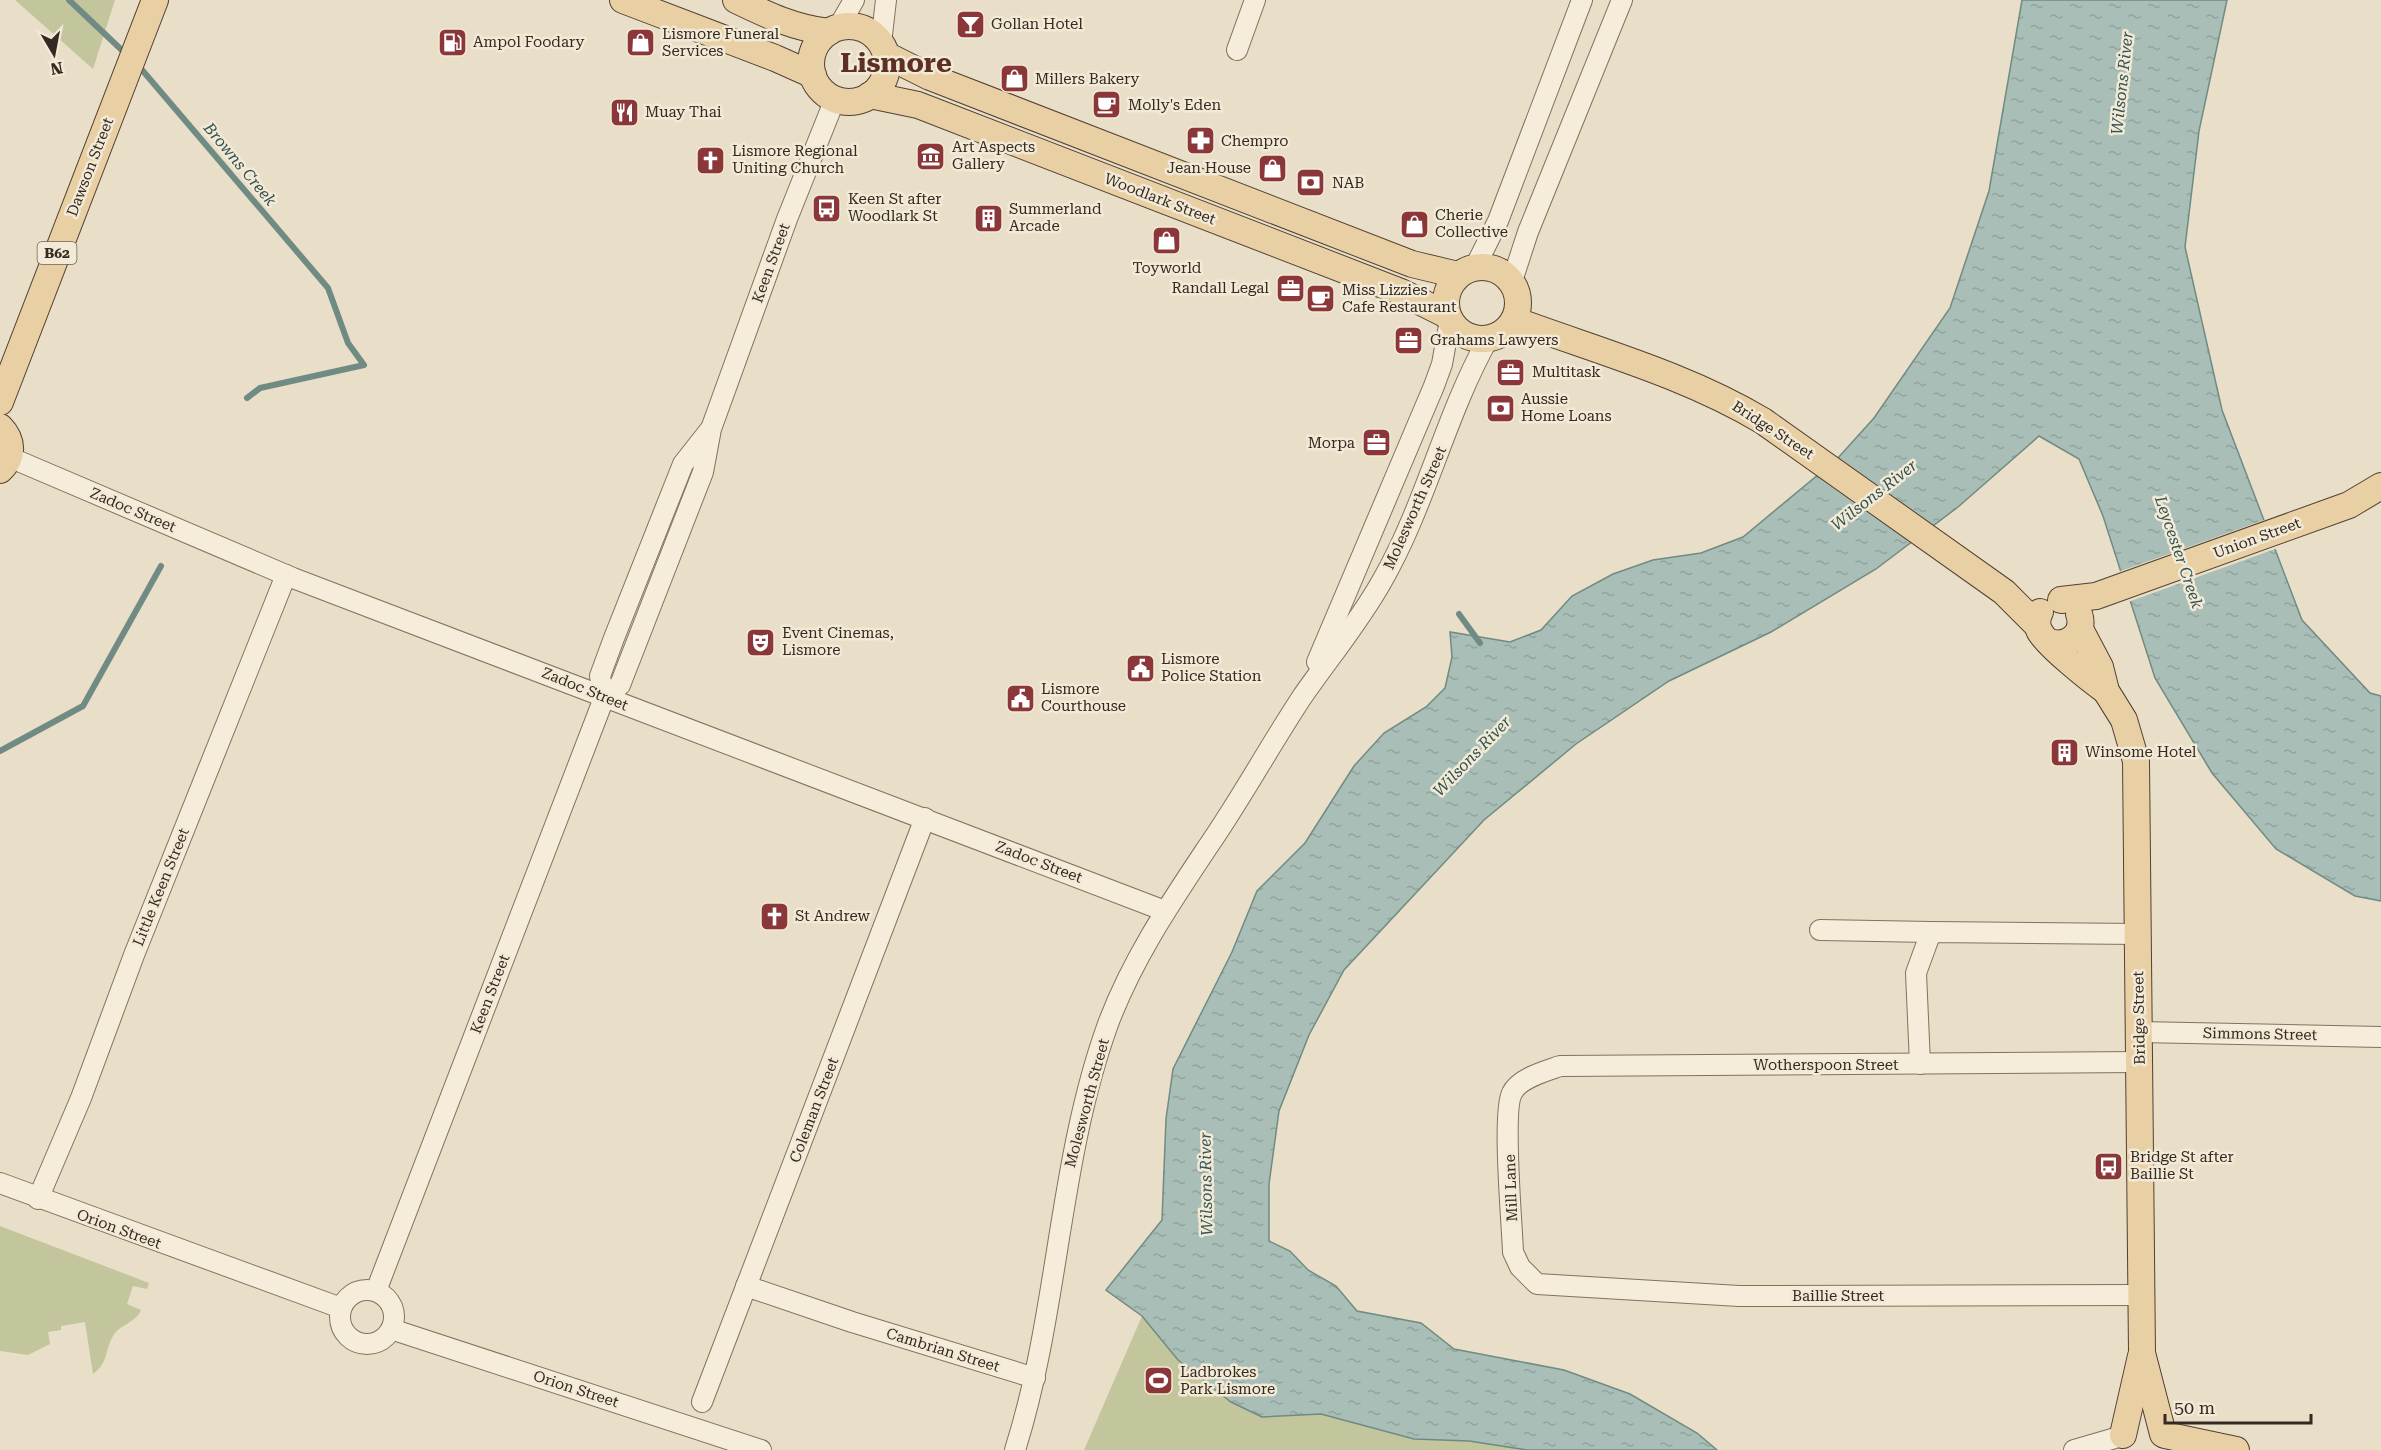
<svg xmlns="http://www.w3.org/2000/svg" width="2381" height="1450" font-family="'Roboto Serif',serif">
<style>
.green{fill:#c3c69d}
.water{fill:url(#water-ripples);stroke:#708b83;stroke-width:1.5}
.pier{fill:#e9dec8}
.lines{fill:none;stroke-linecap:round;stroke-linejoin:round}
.stream{stroke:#708b83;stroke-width:6}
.minor-casing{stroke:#83715f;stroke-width:22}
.major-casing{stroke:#524032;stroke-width:28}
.minor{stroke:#f5ecda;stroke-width:20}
.major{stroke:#e8d0a4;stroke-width:26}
.labels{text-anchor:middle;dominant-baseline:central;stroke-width:5;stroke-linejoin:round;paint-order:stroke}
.shield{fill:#f2e9d6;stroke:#6e6357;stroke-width:1.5}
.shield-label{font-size:14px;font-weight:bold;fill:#352a21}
.poi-label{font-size:15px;fill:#352a21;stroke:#f2e9d6;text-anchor:start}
.street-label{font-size:15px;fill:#352a21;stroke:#f2e9d6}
.water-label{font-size:16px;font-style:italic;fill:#325350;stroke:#f2e9d6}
.town-label{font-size:27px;font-weight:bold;fill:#5d2f25;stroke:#f2e9d6}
</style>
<defs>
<pattern id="water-ripples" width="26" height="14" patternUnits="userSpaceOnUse" patternTransform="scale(1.5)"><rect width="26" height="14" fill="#a8beb7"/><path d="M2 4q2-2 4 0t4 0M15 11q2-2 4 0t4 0" fill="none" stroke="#91a39d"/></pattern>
</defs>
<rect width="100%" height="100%" fill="#e9dec8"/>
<!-- green -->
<g class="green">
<path d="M15 0H115L93 69Z"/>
<path d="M0 1226 149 1283 147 1289 133 1286 127 1304 141 1310C136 1323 120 1324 113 1336 104 1352 109 1362 93 1374L85 1322 61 1326V1330L48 1332 50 1344 28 1355 0 1351Z"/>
<path d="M1142 1316 1178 1360 1231 1402 1262 1417 1321 1414 1414 1439 1469 1441 1527 1450H1084Z"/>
</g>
<!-- water -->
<path class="water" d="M2022 0H2227L2199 131 2185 247 2222 410 2302 620 2370 693 2381 696V901L2355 896 2276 849 2212 773 2155 678 2103 516 2079 459 2039 436 1958 507 1876 569 1771 632 1669 681 1576 744 1484 820 1344 970 1309 1035 1279 1111 1269 1184V1241L1290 1251 1308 1270 1336 1286 1357 1311 1421 1323 1454 1349 1564 1370 1630 1394 1697 1433 1717 1450H1527L1469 1441 1414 1439 1321 1414 1262 1417 1231 1402 1178 1360 1142 1316 1106 1290 1162 1220 1166 1119 1173 1069 1232 952 1257 891 1305 843 1354 766 1384 733 1426 707 1445 688 1452 657 1450 632 1510 642 1541 630 1572 596 1613 574 1653 560 1701 553 1743 537 1837 459 1874 418 1950 308 1989 191Z"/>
<!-- pier -->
<path class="pier" d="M2267 519 2278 548 2128 602 2118 572Z"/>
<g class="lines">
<!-- stream -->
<g class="stream">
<path d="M69 0 127 55"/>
<path d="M137 64 328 288 348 343 364 365 260 388 247 398"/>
<path d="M1459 614 1480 643"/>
<path d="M0 751 83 706 161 566"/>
</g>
<defs>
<g id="minor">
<path d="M838 28 854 0"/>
<path d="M881 43 886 0"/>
<path d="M1237 50 1255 0"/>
<path d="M1475 267 1498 221 1582 0"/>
<path d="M1512 281 1528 232 1622 0"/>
<path d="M9 457 293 578 1165 911"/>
<path d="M1317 662 1434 386 1442 364 1450 320"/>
<path d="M604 698 600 676 614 638 683 464 709 431"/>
<path d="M1820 930 1931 932"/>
<path d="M2139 1032 2381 1037"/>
<path d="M2140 1062 1560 1066C1546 1071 1519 1078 1512 1093 1502 1112 1512 1224 1513 1252L1520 1267 1537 1284 1739 1296 2140 1295"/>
<path d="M1920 1064 1916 973 1931 932 2138 934"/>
<path d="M0 1183 341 1308"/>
<path d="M38 1199 81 1098 134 955 286 575"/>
<path d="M746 1286 852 1322 1035 1378"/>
<circle cx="367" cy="1317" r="27"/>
<path d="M376 1291 604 698 620 685 703 472 711 429 787 219 835 99"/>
<path d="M391 1329 761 1450"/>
<path d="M702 1402 925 818"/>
<path d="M1015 1450C1059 1311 1058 1162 1108 1024 1132 960 1169 905 1207 848 1241 799 1269 747 1302 697 1329 658 1359 622 1382 581 1426 504 1445 416 1488 339"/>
<path d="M2074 1450 2122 1436"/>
</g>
<g id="major">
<path d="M623 0 775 58 813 75"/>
<path d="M736 0C767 15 794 28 829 32"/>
<circle cx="849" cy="64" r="38"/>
<path d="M886 55 930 77 1412 264 1458 275"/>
<path d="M870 95 918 105 1401 292 1447 315"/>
<circle cx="1482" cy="303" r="36"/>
<path d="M1514 320C1598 351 1686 375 1763 421L2004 592 2037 625"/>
<path d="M0 402 155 0"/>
<path d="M0 427C13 440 14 457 0 470"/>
<path d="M2061 600 2096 596 2349 505 2381 486"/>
<path d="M2040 612C2037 618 2036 624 2039 630 2045 644 2092 681 2106 691"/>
<path d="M2080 629 2100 667 2106 691 2124 720 2136 761 2142 1353 2163 1434"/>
<path d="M2049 642C2068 648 2086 633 2079 614"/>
<path d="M2123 1435 2141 1356"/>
<path d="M2165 1435 2236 1450"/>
</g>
</defs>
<!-- minor casing -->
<use href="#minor" class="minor-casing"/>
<!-- major casing -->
<use href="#major" class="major-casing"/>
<!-- minor -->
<use href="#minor" class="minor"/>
<!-- major -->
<use href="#major" class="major"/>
</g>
<!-- icons -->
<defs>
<symbol id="bar-square" viewBox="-11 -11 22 22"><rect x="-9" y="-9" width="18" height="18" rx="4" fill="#8b3639" stroke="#f2e9d6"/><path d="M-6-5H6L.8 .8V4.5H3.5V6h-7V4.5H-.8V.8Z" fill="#fff"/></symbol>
<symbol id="fuel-square" viewBox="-11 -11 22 22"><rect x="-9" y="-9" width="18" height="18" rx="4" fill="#8b3639" stroke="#f2e9d6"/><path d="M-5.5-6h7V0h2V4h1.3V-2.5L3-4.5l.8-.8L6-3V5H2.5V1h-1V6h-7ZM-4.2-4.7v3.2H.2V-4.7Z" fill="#fff"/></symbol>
<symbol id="shop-square" viewBox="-11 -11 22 22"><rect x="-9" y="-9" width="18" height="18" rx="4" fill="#8b3639" stroke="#f2e9d6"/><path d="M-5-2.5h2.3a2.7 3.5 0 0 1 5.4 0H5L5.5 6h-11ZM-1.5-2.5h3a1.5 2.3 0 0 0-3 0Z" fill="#fff"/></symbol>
<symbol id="cafe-square" viewBox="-11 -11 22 22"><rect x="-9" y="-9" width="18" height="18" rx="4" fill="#8b3639" stroke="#f2e9d6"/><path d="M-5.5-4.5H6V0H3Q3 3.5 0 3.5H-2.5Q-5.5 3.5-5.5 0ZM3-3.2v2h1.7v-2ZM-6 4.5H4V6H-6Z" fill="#fff"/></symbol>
<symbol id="restaurant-square" viewBox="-11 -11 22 22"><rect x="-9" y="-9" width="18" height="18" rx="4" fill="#8b3639" stroke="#f2e9d6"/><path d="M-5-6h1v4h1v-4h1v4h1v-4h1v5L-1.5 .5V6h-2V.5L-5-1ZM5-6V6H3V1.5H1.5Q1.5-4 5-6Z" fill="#fff"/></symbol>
<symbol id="pharmacy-square" viewBox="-11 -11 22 22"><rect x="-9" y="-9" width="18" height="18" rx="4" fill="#8b3639" stroke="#f2e9d6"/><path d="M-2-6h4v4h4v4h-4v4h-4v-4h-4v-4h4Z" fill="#fff"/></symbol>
<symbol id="museum-square" viewBox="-11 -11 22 22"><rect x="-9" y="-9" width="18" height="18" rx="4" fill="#8b3639" stroke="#f2e9d6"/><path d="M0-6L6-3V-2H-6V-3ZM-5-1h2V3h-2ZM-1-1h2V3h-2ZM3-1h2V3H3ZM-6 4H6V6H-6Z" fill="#fff"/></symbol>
<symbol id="church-square" viewBox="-11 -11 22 22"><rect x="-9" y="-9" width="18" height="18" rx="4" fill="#8b3639" stroke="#f2e9d6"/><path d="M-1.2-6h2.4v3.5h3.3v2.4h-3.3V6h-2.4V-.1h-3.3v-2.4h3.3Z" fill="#fff"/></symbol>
<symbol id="bank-square" viewBox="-11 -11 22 22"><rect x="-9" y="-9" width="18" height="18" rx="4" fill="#8b3639" stroke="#f2e9d6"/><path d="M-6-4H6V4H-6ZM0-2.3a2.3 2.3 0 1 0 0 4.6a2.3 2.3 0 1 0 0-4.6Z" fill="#fff"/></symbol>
<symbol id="bus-square" viewBox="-11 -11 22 22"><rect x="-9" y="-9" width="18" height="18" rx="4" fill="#8b3639" stroke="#f2e9d6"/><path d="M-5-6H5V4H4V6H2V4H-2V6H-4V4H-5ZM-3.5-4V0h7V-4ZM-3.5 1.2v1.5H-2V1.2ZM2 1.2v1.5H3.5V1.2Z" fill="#fff"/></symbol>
<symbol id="building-square" viewBox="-11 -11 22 22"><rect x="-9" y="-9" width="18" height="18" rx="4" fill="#8b3639" stroke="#f2e9d6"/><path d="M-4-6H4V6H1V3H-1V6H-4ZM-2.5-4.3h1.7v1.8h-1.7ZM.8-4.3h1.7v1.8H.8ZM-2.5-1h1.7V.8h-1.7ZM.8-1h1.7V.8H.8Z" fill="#fff"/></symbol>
<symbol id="office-square" viewBox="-11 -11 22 22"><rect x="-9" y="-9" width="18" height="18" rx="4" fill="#8b3639" stroke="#f2e9d6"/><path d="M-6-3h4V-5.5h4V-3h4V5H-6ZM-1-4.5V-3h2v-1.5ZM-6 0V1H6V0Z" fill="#fff"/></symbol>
<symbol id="theatre-square" viewBox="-11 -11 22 22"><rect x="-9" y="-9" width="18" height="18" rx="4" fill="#8b3639" stroke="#f2e9d6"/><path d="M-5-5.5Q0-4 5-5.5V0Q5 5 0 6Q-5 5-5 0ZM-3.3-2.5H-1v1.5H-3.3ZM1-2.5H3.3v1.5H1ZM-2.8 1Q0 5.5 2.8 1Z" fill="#fff"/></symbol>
<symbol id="civic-square" viewBox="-11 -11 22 22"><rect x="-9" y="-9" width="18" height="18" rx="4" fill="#8b3639" stroke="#f2e9d6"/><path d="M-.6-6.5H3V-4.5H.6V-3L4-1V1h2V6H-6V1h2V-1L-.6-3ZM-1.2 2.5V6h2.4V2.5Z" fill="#fff"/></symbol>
<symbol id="stadium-square" viewBox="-11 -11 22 22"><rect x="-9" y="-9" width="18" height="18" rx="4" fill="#8b3639" stroke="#f2e9d6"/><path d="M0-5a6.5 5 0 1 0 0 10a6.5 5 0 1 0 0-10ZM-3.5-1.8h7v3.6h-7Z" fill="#fff"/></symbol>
</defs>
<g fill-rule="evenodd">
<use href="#bar-square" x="954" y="8" width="33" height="33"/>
<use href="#fuel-square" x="436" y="26" width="33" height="33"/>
<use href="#shop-square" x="624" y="26" width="33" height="33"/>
<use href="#shop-square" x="998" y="62" width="33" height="33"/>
<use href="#cafe-square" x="1090" y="88" width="33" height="33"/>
<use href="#restaurant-square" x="608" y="96" width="33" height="33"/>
<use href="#pharmacy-square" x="1184" y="124" width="33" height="33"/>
<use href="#museum-square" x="914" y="140" width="33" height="33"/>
<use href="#church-square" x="694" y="144" width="33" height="33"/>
<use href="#shop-square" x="1256" y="152" width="33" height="33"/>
<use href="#bank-square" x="1294" y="166" width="33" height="33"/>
<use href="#bus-square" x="810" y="192" width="33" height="33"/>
<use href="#building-square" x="972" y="202" width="33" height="33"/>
<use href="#shop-square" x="1398" y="208" width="33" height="33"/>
<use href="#shop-square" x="1150" y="224" width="33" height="33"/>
<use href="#office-square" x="1274" y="272" width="33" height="33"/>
<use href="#cafe-square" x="1304" y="282" width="33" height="33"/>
<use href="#office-square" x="1392" y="324" width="33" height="33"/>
<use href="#office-square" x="1494" y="356" width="33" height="33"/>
<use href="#bank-square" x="1484" y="392" width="33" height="33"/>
<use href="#office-square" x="1360" y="426" width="33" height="33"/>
<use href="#theatre-square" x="744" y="626" width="33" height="33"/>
<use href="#civic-square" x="1124" y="652" width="33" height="33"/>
<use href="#civic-square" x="1004" y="682" width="33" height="33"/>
<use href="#building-square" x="2048" y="736" width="33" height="33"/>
<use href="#church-square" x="758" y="900" width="33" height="33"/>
<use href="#bus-square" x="2092" y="1150" width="33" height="33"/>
<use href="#stadium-square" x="1142" y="1364" width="33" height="33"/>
</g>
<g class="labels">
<!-- shield labels -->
<rect class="shield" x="37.5" y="242" width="39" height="22" rx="4.5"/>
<g class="shield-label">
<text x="57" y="253">B62</text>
</g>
<!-- poi labels -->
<g class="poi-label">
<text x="991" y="24">Gollan Hotel</text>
<text x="662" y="34">Lismore Funeral<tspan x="662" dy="17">Services</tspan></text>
<text x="473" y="42">Ampol Foodary</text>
<text x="1035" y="79">Millers Bakery</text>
<text x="1128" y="105">Molly's Eden</text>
<text x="645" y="112">Muay Thai</text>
<text x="1221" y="141">Chempro</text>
<text x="952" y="147">Art Aspects<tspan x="952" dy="17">Gallery</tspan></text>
<text x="732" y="151">Lismore Regional<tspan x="732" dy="17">Uniting Church</tspan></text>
<text x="1251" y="168" text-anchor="end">Jean House</text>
<text x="1332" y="183">NAB</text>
<text x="848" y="199">Keen St after<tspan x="848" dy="17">Woodlark St</tspan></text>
<text x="1009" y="209">Summerland<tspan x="1009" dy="17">Arcade</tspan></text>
<text x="1435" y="215">Cherie<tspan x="1435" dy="17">Collective</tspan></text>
<text x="1167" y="268" text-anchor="middle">Toyworld</text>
<text x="1269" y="288" text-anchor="end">Randall Legal</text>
<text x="1342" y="290">Miss Lizzies<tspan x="1342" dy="17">Cafe Restaurant</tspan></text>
<text x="1430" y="340">Grahams Lawyers</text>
<text x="1532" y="372">Multitask</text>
<text x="1521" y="399">Aussie<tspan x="1521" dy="17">Home Loans</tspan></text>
<text x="1355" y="443" text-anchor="end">Morpa</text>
<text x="782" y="633">Event Cinemas,<tspan x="782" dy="17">Lismore</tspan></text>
<text x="1161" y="659">Lismore<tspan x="1161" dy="17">Police Station</tspan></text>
<text x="1041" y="689">Lismore<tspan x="1041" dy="17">Courthouse</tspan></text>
<text x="2085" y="752">Winsome Hotel</text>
<text x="795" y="916">St Andrew</text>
<text x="2130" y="1157">Bridge St after<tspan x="2130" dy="17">Baillie St</tspan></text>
<text x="1180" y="1372">Ladbrokes<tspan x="1180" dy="17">Park Lismore</tspan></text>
</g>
<!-- street labels -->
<g class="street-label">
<text transform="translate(90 167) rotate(-69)">Dawson Street</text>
<text transform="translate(1160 199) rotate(21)">Woodlark Street</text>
<text transform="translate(771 263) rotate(-70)">Keen Street</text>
<text transform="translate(1773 430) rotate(33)">Bridge Street</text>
<text transform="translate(1415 508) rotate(-66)">Molesworth Street</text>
<text transform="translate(133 510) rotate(23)">Zadoc Street</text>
<text transform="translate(2257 538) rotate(-20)">Union Street</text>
<text transform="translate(585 689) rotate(22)">Zadoc Street</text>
<text transform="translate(1039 862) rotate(21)">Zadoc Street</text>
<text transform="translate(161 887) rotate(-68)">Little Keen Street</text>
<text transform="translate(490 994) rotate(-69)">Keen Street</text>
<text transform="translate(2139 1018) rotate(-91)">Bridge Street</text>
<text transform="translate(2260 1034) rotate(1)">Simmons Street</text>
<text x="1826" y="1065">Wotherspoon Street</text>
<text transform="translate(1087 1103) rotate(-75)">Molesworth Street</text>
<text transform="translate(814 1110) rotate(-69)">Coleman Street</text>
<text transform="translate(1511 1188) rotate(-92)">Mill Lane</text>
<text transform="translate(119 1229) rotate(20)">Orion Street</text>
<text x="1838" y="1296">Baillie Street</text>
<text transform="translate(943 1350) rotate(17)">Cambrian Street</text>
<text transform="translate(576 1389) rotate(18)">Orion Street</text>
</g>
<!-- water labels -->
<g class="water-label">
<text transform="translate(2122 83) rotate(-84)">Wilsons River</text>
<text transform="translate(240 164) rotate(50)">Browns Creek</text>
<text transform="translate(1874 495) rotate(-38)">Wilsons River</text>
<text transform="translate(2179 552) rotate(71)">Leycester Creek</text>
<text transform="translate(1472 756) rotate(-46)">Wilsons River</text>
<text transform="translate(1206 1184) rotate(-91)">Wilsons River</text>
</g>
<!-- town labels -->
<g class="town-label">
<text x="896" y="63">Lismore</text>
</g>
</g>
<!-- north arrow -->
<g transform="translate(54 54) rotate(170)" stroke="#f2e9d6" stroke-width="4.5" paint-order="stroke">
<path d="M0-4.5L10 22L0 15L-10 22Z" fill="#352a21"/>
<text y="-9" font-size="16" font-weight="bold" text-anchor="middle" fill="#352a21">N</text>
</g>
<!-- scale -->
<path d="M2165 1414v9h146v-9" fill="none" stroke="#352a21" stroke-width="3"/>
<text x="2174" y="1414" font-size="18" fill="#352a21" stroke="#f2e9d6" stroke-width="4.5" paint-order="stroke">50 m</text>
</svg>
